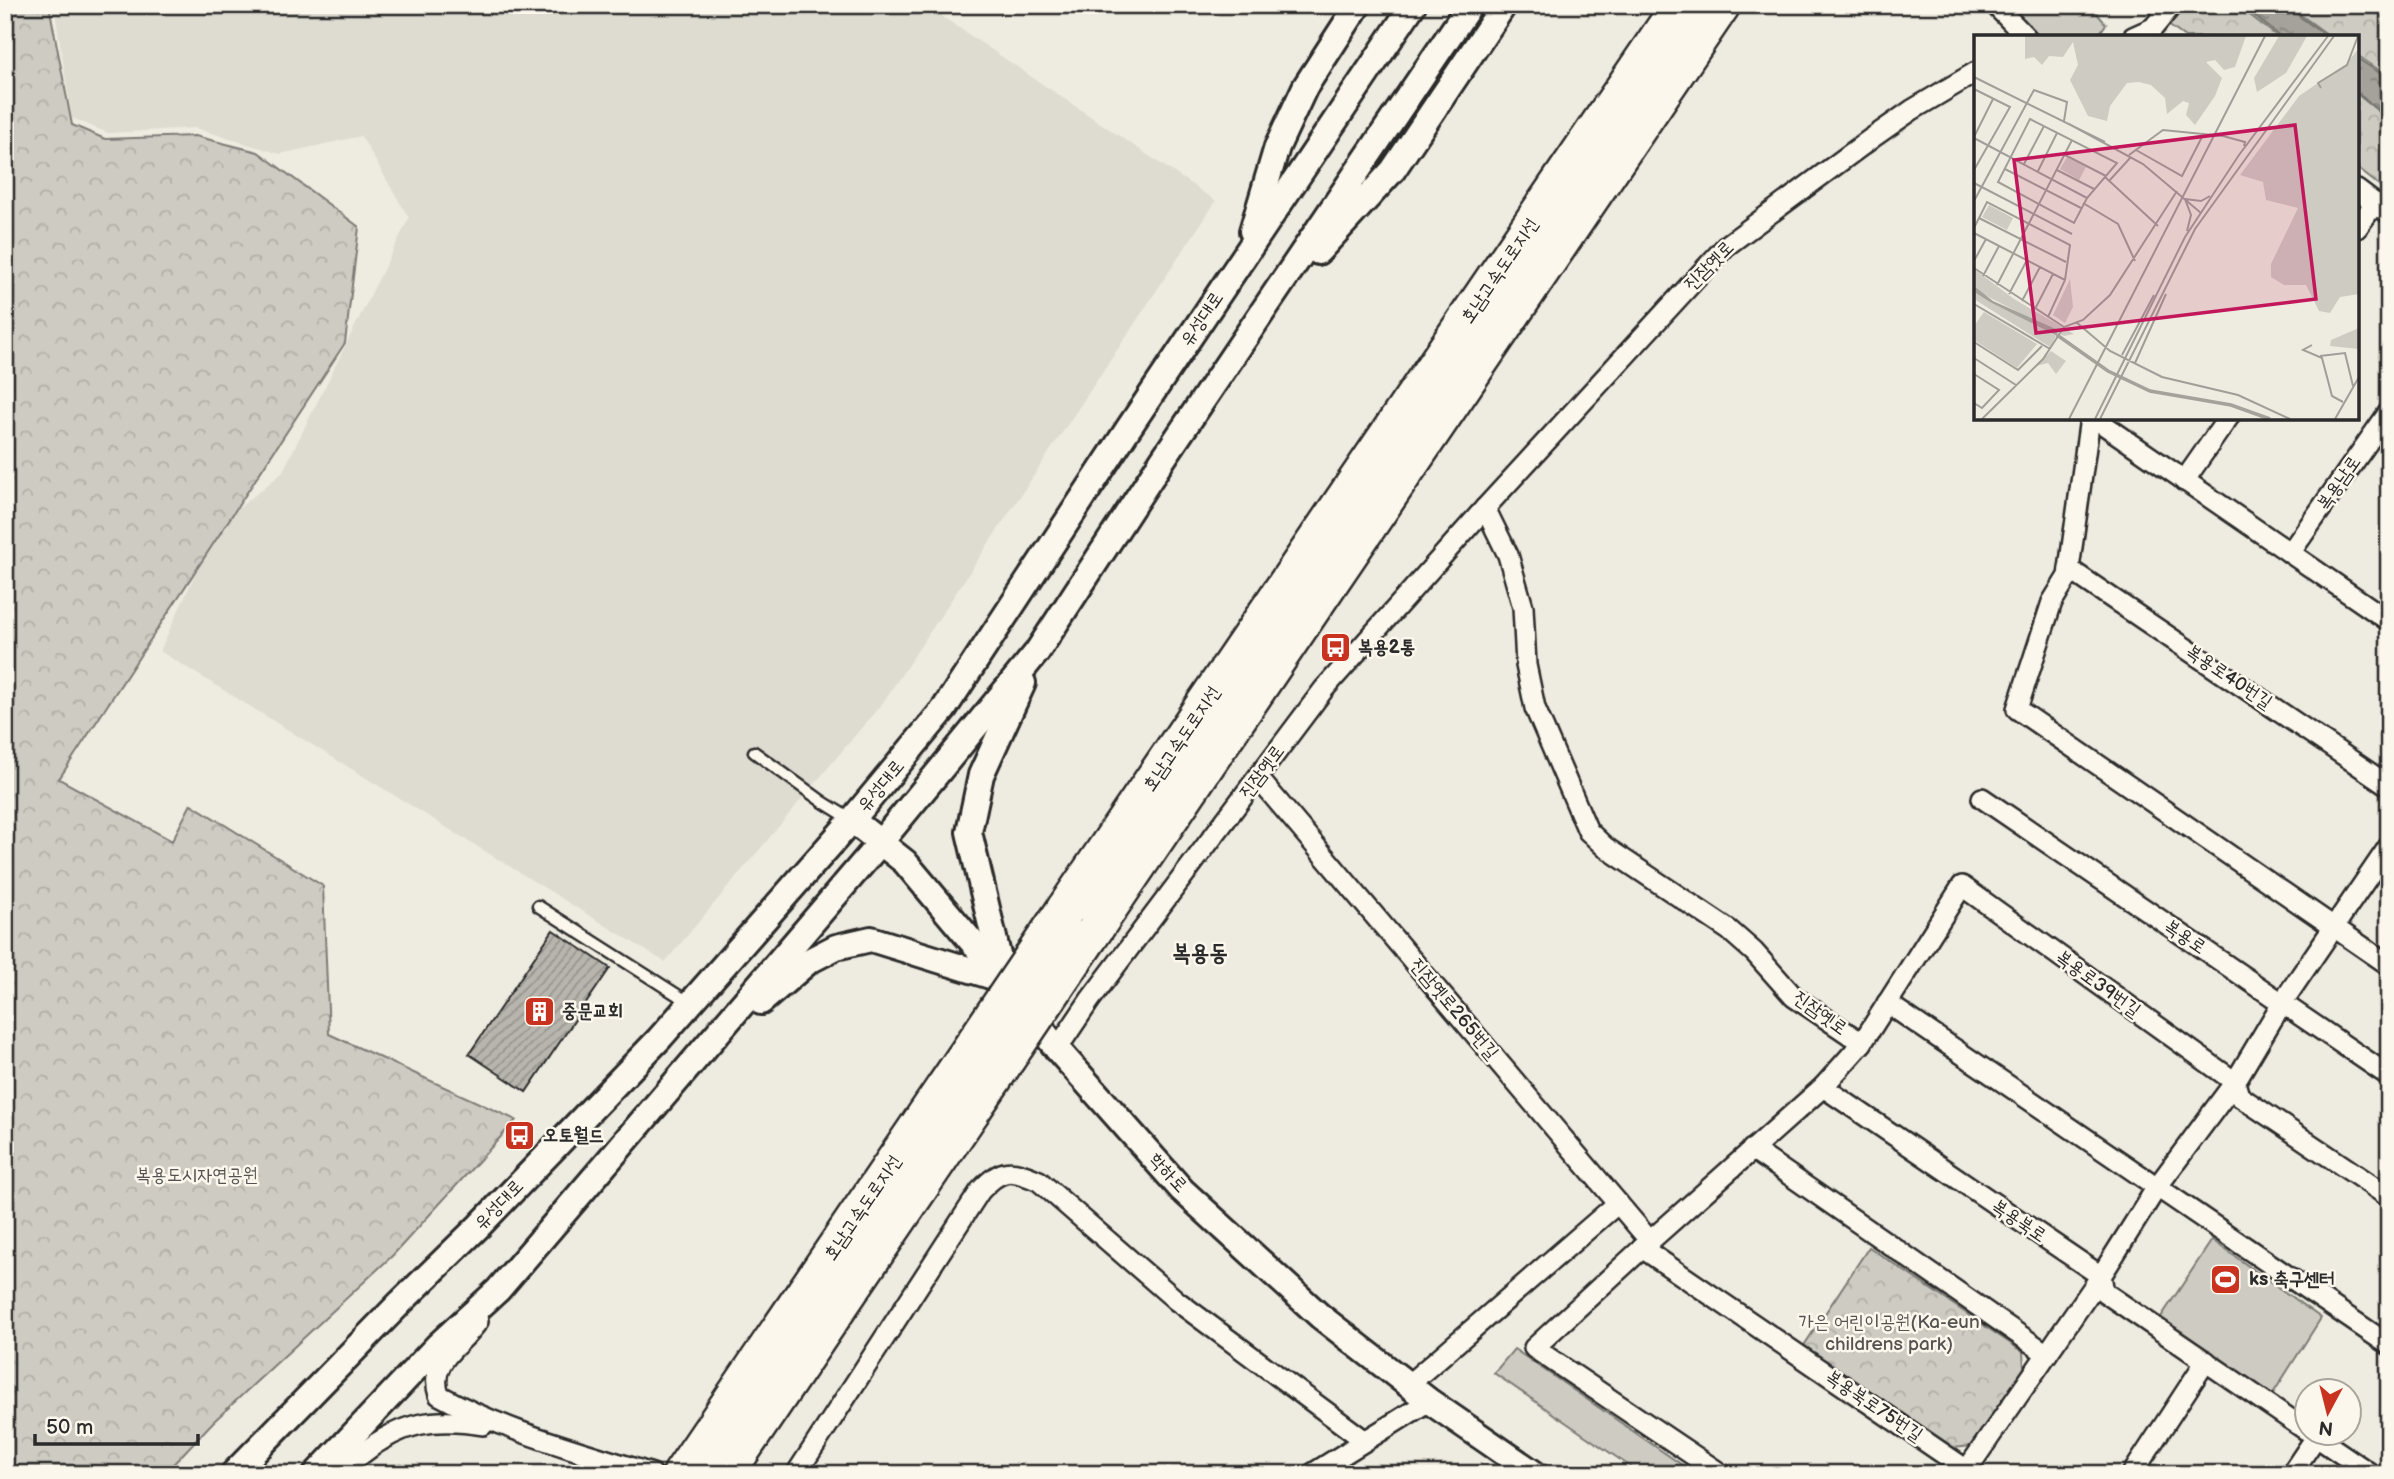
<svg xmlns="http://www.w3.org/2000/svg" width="2394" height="1479" font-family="'Balsamiq Sans','Poor Story',sans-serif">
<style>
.built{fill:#dedbd1}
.grass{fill:#cecbc2;stroke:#7c7b76;stroke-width:2}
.park{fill:url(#park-crowns);stroke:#7c7b76;stroke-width:2}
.water{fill:url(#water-ripples);stroke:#74726e;stroke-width:2}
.building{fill:url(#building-hatch);stroke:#2b2b2b;stroke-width:2}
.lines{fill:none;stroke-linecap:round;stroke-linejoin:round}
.service-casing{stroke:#2b2b2b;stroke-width:15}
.minor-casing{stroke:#2b2b2b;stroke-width:24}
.tertiary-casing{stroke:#2b2b2b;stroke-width:30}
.motorway-casing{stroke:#2b2b2b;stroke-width:42}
.service{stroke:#fbf7ec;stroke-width:10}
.minor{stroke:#fbf7ec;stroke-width:19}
.tertiary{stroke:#fbf7ec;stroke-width:24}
.motorway{stroke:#fbf7ec;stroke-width:37}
.motorway-bridge-casing{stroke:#2b2b2b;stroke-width:42;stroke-linecap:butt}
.motorway-bridge{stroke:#fbf7ec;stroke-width:37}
.labels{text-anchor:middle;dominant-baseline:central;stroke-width:5;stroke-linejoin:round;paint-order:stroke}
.street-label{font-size:19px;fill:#2b2b2b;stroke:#fbf7ec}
.poi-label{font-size:19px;font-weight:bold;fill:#2b2b2b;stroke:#fbf7ec;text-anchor:start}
.park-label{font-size:19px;fill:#545351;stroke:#fbf7ec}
.quarter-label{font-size:23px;font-weight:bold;fill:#2b2b2b;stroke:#fbf7ec}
.inset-river{fill:none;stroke:#a4a29a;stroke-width:3.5}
.inset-road{fill:none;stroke:#a09e98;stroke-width:2}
.view{fill:#c2185b;fill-opacity:0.15;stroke:#c2185b;stroke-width:3.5}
.inset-edge{fill:none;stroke:#2b2b2b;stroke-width:3.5}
</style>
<defs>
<pattern id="park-crowns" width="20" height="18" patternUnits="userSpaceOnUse" patternTransform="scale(1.75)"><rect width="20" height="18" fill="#cecbc2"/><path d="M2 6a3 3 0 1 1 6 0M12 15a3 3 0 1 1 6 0" fill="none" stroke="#b1aea7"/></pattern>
<pattern id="water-ripples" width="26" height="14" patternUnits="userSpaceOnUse" patternTransform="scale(1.75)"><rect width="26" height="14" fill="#a4a29a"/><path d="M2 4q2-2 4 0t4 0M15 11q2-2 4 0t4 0" fill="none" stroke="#86847e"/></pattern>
<pattern id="building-hatch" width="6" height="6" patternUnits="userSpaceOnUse" patternTransform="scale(1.75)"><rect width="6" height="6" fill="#b8b5ae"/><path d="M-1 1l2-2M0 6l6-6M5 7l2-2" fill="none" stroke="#96938e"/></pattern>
</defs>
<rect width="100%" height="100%" fill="#eeebe0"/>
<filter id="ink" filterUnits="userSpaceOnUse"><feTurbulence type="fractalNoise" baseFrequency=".0143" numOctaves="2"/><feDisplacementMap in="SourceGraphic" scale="14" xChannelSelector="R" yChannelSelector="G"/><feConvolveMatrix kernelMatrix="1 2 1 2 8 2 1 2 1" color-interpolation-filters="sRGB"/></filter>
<g filter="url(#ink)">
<!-- built -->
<path class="built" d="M54 5H925L1216 201 884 701 665 962 160 651 218 525 282 473 409 218 361 136 280 154 195 128 108 133 72 118Z"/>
<!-- grass -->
<g class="grass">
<path d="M2009 5H2090L2106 24 2097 37H2040Z"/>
<path d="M2212 1240 2321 1318 2272 1395 2159 1320Z"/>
<path d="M1514 1349 1695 1474H1641L1494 1373Z"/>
</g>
<!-- park -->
<g class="park">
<path d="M5 5H49L72 125 105 139 195 136 258 152 359 227 345 343 59 779 172 841 191 804 323 886 329 1034 516 1120 393 1255 213 1422 164 1474H5Z"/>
<path d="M2140 5H2237L2278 37H2185Z"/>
<path d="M2287 5H2389V77L2357 55V37H2331Z"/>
<path d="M2357 94 2389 120V193L2357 168Z"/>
<path d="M1869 1247 2023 1352 2024 1368 1972 1446 1953 1448 1803 1347Z"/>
</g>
<!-- water -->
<g class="water">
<path d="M2241 5H2284L2328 37H2281Z"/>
<path d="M2357 58 2389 79V118L2357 93Z"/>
</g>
<!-- building -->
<path class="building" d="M553 930 610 968 526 1092 469 1054Z"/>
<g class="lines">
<defs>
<g id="service">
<path d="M754 752 823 802 852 820"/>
<path d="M538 906 690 1003"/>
</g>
<g id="minor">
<path d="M1995 5 2026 37"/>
<path d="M2133 37 2153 28 2172 5"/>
<path d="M2357 190 2389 214"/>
<path d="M2357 228 2375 203"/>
<path d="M2090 418 2068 576 2052 602 2017 709 2389 965"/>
<path d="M2094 418 2389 621"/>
<path d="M2184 481 2228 418"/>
<path d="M1485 508 1508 555 1523 607 1526 665 1535 708 1588 831 1605 847 1729 930 1754 952 1794 997 1862 1043"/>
<path d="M2290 553 2389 412"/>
<path d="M2069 569 2389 786"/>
<path d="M1258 778 1650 1241"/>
<path d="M1982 798 2389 1076"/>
<path d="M1887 1003 2389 1345"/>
<path d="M1057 1049 1090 1000 1324 689 1485 508 1726 246 1872 138 1912 110 1976 72"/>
<path d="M1823 1087 2101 1276 2104 1292 2306 1430"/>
<path d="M1752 1149 2047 1354"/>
<path d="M1642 1248 1967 1470"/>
<path d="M478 1321C462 1346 427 1360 439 1395 505 1432 581 1451 652 1474"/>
<path d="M1408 1385 1618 1203"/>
<path d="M2312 1434 2371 1474"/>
<path d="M336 1474C346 1468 354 1459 363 1453 402 1422 435 1417 483 1425"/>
<path d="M796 1474 980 1191C1002 1167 1011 1169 1039 1181L1177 1301 1364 1440"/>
<path d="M1312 1474 1429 1401"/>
<path d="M1721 1474 1534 1348 1650 1241 1823 1087 1862 1043 1962 886 2235 1082 2239 1096 2389 1197"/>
<path d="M1964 1474 2101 1276 2157 1187 2235 1082 2282 1003 2389 846"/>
<path d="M2132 1474 2206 1361"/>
<path d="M2291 1474 2316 1437"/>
</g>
<g id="tertiary">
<path d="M1252 231 1277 147 1305 87 1358 5"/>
<path d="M1318 252 1393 170 1504 5"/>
<path d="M852 820 905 862 1004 980 1057 1049 1182 1190 1320 1316 1429 1401 1535 1474"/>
<path d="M1002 972 969 832 981 775 1023 683"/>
<path d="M761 1002 809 961 836 947 871 939 1003 980"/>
<path d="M233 1474 401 1302 479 1226 659 1039 852 820 944 709 1128 429 1413 5"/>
<path d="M316 1474 438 1345 498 1290 880 843 1037 652 1163 459 1470 5"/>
</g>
<g id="motorway">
<path d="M1065 910 1681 5"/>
<path d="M1088 938 1721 5"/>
<path d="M682 1474 946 1086"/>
<path d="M725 1474 971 1111"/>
</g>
</defs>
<!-- service casing -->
<use href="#service" class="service-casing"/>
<!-- minor casing -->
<use href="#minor" class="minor-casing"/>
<!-- tertiary casing -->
<use href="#tertiary" class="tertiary-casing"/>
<!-- motorway casing -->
<use href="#motorway" class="motorway-casing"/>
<!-- service -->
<use href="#service" class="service"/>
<!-- minor -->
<use href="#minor" class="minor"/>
<!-- tertiary -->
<use href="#tertiary" class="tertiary"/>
<!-- motorway -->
<use href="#motorway" class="motorway"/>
<defs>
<g id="motorway-bridge">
<path d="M946 1086 1065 910"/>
<path d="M971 1111 1088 938"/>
</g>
</defs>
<!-- motorway-bridge casing -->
<use href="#motorway-bridge" class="motorway-bridge-casing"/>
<!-- motorway-bridge -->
<use href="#motorway-bridge" class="motorway-bridge"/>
</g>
</g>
<!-- icons -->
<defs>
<symbol id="bus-square" viewBox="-11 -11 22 22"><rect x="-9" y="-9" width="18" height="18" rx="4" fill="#c8321e" stroke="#fbf7ec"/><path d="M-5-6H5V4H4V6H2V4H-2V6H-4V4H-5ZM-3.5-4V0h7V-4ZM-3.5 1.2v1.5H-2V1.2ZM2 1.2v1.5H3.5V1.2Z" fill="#fff"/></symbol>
<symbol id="building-square" viewBox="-11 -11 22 22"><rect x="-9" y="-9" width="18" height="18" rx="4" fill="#c8321e" stroke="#fbf7ec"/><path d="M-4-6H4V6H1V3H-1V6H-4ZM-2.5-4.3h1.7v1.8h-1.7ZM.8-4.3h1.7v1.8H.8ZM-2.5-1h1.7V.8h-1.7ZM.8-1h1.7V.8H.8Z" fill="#fff"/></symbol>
<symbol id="stadium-square" viewBox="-11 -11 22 22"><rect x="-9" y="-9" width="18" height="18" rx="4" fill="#c8321e" stroke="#fbf7ec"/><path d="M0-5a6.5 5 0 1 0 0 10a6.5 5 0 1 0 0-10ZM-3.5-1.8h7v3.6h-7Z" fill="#fff"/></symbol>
</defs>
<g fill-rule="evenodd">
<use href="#bus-square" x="1318" y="630" width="35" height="35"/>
<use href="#building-square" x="522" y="994" width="35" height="35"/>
<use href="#bus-square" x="502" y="1118" width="35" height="35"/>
<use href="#stadium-square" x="2208" y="1262" width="35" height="35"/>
</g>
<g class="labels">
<!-- street labels -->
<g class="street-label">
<text transform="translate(1709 266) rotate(-45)">진잠옛로</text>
<text transform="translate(1500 271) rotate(-56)">호남고속도로지선</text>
<text transform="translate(1202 319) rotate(-56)">유성대로</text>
<text transform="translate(2339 483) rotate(-55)">복용남로</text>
<text transform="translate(2229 677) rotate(34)">복용로40번길</text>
<text transform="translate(1182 739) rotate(-56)">호남고속도로지선</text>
<text transform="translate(1262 772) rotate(-53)">진잠옛로</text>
<text transform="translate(881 786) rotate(-50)">유성대로</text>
<text transform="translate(2185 937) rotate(34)">복용로</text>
<text transform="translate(2098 984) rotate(36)">복용로39번길</text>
<text transform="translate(1454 1009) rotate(50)">진잠옛로265번길</text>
<text transform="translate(1820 1013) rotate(36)">진잠옛로</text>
<text transform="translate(1168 1173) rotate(47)">학하로</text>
<text transform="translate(499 1205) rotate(-46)">유성대로</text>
<text transform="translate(863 1208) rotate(-56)">호남고속도로지선</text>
<text transform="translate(2019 1221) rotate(34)">복용북로</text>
<text transform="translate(1874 1406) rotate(34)">복용북로75번길</text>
</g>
<!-- poi labels -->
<g class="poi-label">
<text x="1358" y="647">복용2통</text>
<text x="562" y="1011">중문교회</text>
<text x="543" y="1135">오토월드</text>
<text x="2249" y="1279">ks 축구센터</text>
</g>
<!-- park labels -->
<g class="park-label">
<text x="197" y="1175">복용도시자연공원</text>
<text x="1889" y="1322">가은 어린이공원(Ka-eun<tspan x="1889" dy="22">childrens park)</tspan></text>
</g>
<!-- quarter labels -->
<g class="quarter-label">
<text x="1200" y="953">복용동</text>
</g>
</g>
<!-- overview -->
<g transform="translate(1974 35)">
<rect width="385" height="385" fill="#eeebe0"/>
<path d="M77 316 92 326 82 339 74 328 62 331Z" fill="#cecbc2"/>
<path d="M51 1H272L261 32 250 35 241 25 232 27 248 43 241 61 221 90 212 80 215 68 209 66 193 79 191 63 177 50 165 47 153 48 136 71 133 86 114 81 96 45 104 30 99 7 89 22 75 21 68 30 60 22 51 24ZM305 1H333L312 38 283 57 280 43ZM385 293V314L356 311 357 305Z" fill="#cecbc2"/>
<path d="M385 13V259L366 262 356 278 345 276 332 250H310L297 242V229L324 173 292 165 289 147 266 140 325 61 372 29ZM93 122 112 132 105 145 86 134ZM15 170 39 183 33 195 8 182ZM0 234 40 264 100 299 90 301 7 258 0 250ZM96 244 99 272 91 288 79 280ZM0 256 82 301 76 312 0 264ZM10 277 63 309 43 333 0 305V291Z" fill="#cecbc2"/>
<path d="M0 251 19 266 84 295 83 301 16 267 2 258Z" fill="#a4a29a"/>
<path class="inset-river" d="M83 300 134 336 176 356 257 370 296 384"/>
<path class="inset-road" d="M0 42 131 107M347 53 344 48 373 30 384 1M0 54 36 72 0 135M56 84 143 128 113 163 100 188 24 147ZM95 89 169 129 227 178M0 102 19 64M0 103 113 163M162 115 208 141 230 98M91 120 132 141M155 120 189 95 249 101 271 107 270 111M50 129 70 91M31 134 107 173M83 135 120 154M64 136 83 98M131 142 184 191M135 146 157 122M0 148 98 199M211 164 217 180 213 196M211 164 227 166 236 161M0 166 60 55 93 67 90 86M109 168 144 189 161 226M5 183 92 227M0 193 13 167 96 210 91 245 74 282M0 198 91 245M0 226 12 204M0 233 90 292M9 241 25 211M23 250 98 105M35 259 53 225M48 266 66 232M0 269 76 314M61 274 79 239M102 287 136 316 188 342 264 360 316 384M0 307 44 335 68 311M338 310 329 315 348 323 358 361 369 367M148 320 180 260M346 321 371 318 379 351M0 323 42 350M161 328 192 259M0 339 25 355 8 373 0 368M8 384 69 324 90 292 109 285 136 260 203 156M95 384 291 1M121 384 211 202 265 120 354 1M126 384 221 194 360 1M361 384 385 342"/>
<path class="view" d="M321 90 342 264 62 298 40 125Z"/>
<rect width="385" height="385" class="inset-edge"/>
</g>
<!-- margin -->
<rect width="2394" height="1479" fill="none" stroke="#fbf7ec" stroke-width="28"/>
<rect x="14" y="14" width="2366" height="1451" fill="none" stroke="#2b2b2b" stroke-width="2.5" filter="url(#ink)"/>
<!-- north arrow -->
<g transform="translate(2328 1412) rotate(187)"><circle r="33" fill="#fbf7ec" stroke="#a8a59f" stroke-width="2"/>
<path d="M0-5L12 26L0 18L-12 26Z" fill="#c8321e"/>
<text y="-10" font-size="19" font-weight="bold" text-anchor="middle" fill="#2b2b2b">N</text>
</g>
<!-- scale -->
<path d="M35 1434v10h163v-10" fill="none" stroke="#2b2b2b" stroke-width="3.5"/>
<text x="46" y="1434" font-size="21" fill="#2b2b2b" stroke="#fbf7ec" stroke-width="5" paint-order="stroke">50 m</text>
</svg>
